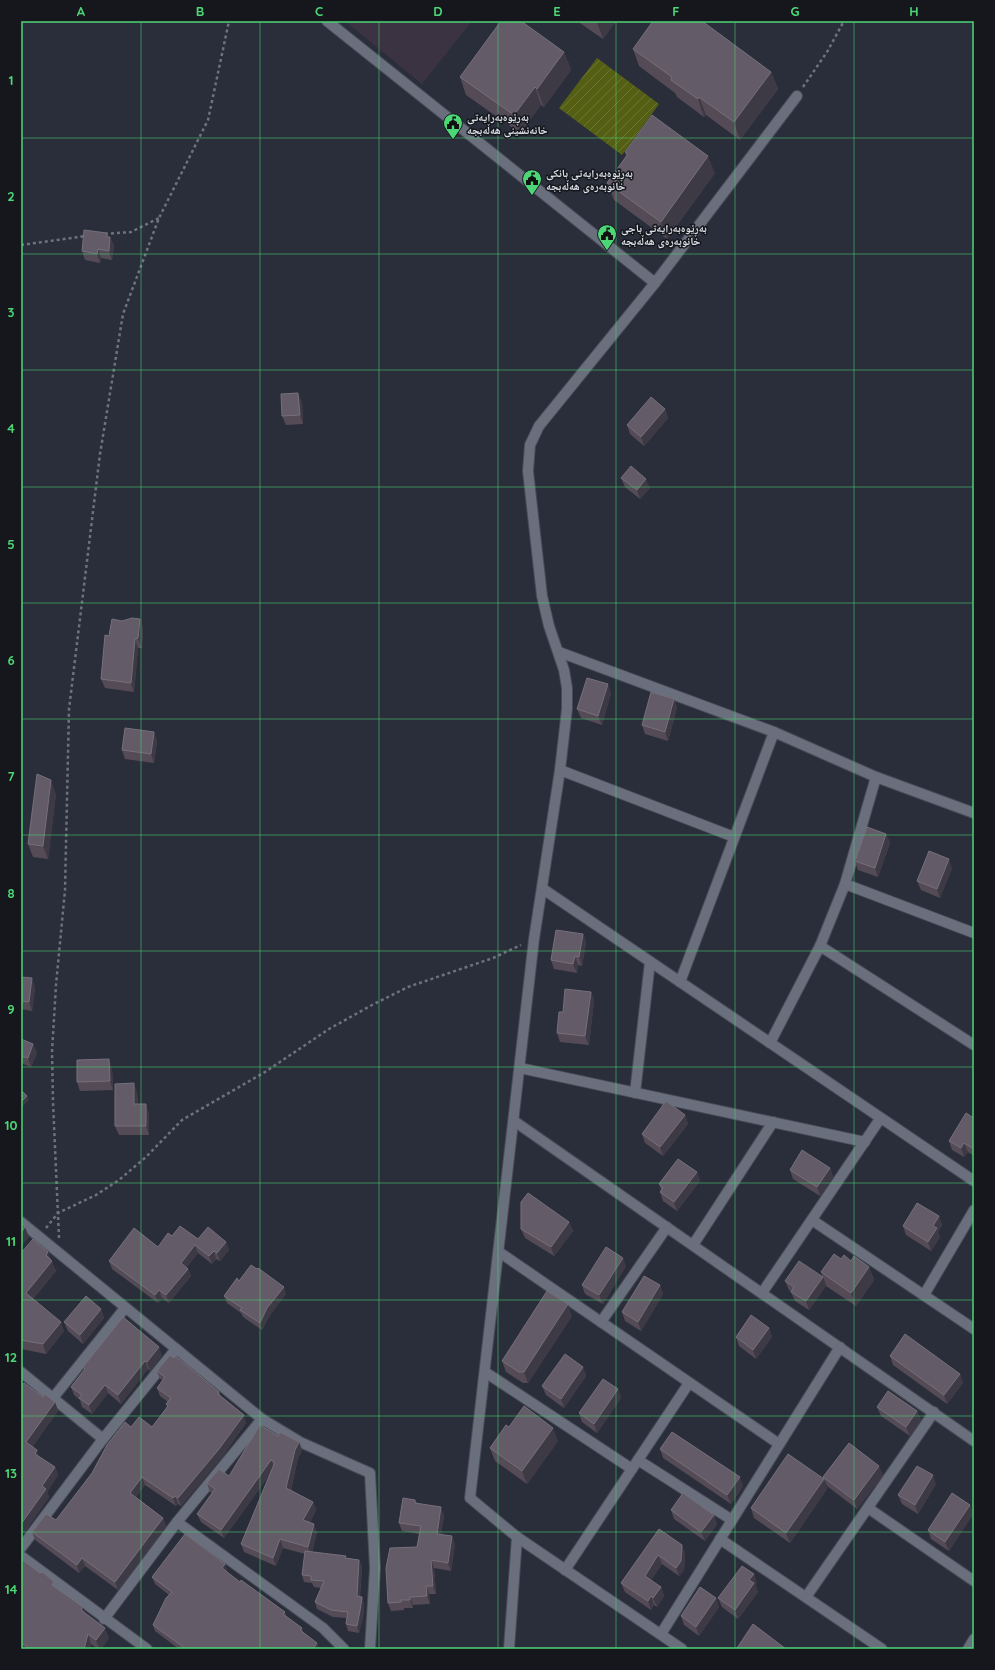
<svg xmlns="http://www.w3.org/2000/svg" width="995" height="1670" font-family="Quicksand,'Noto Naskh Arabic',sans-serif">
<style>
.education{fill:#3b3242}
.garden{fill:url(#garden-furrows)}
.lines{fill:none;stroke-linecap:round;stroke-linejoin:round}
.minor-casing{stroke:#484b56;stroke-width:12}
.tertiary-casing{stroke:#484b56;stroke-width:12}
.path{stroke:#6f727e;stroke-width:2.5;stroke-dasharray:3 3;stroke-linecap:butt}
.minor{stroke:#6a6f7e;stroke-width:10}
.tertiary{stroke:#6a6f7e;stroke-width:10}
.wall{fill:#544b57}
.shaded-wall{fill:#3d3945}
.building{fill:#635b67;stroke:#76707b}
.grid{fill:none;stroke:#4dd676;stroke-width:1;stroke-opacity:0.55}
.labels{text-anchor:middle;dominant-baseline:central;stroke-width:3;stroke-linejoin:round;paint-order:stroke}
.poi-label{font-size:11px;font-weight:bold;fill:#dee1ea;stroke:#15171c;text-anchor:start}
.neatline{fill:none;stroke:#4dd676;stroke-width:1.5}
.grid-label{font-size:13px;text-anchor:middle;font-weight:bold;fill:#4dd676}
</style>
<defs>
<pattern id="garden-furrows" width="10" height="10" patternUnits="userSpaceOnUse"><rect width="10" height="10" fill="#555f14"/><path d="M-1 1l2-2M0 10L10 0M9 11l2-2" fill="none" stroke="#6d7636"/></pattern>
</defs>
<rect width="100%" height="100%" fill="#2a2e3b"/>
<!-- education -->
<path class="education" d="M345 21H472L422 84Z"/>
<!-- garden -->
<path class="garden" d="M597 58 659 104 622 155 559 108Z"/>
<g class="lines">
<defs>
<g id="minor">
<path d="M327 21 655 283"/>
<path d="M559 652 774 732 876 777 974 813"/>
<path d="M560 770 734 837"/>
<path d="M845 884 974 933"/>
<path d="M543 889 974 1181"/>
<path d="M820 946 974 1045"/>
<path d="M680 982 774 732"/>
<path d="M770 1043 820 946 845 884 876 777"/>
<path d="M520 1068 865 1142"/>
<path d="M635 1093 650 962"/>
<path d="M514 1121 974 1441"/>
<path d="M812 1220 974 1329"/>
<path d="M21 1222 262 1419 300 1442 370 1473 375 1568 370 1649"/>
<path d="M693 1245 773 1122"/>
<path d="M499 1252 779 1444"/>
<path d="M762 1293 880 1119"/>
<path d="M924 1295 974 1210"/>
<path d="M601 1322 667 1227"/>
<path d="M21 1372 103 1439"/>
<path d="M485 1372 632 1469"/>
<path d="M53 1398 125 1308"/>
<path d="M638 1460 732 1520"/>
<path d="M868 1508 974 1581"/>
<path d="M177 1522 323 1628 344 1649"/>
<path d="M720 1539 882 1649"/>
<path d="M21 1548 103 1439 176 1349"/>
<path d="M565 1570 689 1383"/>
<path d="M806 1597 934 1412"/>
<path d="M104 1619 177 1522 262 1419"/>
<path d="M661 1634 840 1347"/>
<path d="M509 1649 517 1537"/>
<path d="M682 1649 517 1537 470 1498 534 939 560 770 567 709V688L564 670 549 626 542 596 528 471 530 445 539 426 655 283 797 96"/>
<path d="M968 1649 974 1639"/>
</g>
<path id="tertiary" d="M21 1556 147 1649"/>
</defs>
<!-- minor casing -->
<use href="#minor" class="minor-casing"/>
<!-- tertiary casing -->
<use href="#tertiary" class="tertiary-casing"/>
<!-- path -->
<g class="path">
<path d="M803 87 827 52 844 21"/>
<path d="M105 234 131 232 159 218"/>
<path d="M21 245 86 236"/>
<path d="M46 1228 58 1213 96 1195 119 1180 146 1157 182 1120 265 1072 329 1029 372 1005 408 987 493 958 521 945"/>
<path d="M59 1238 53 1102 52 1052 56 985 65 890 69 709 100 454 123 314 159 218 208 120 229 21"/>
</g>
<!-- minor -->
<use href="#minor" class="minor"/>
<!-- tertiary -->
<use href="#tertiary" class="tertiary"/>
</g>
<!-- wall -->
<g class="wall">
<path d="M577 21H616L603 39Z"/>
<path d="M633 49 771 72 778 89 740 140 706 115 704 117 677 97 675 93 639 66Z"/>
<path d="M564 52 571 70 544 107 541 105 520 133 466 95 460 77Z"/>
<path d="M625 152 715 173 667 239 614 200 607 183 626 156Z"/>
<path d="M109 237H110L114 246 112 260 101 258 100 263 85 260 82 251Z"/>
<path d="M302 402 303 424 286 425 282 416Z"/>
<path d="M665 409 668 418 644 446 630 434 627 425Z"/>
<path d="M621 478 650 488 640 499 625 487Z"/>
<path d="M140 619 143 628 142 648H138L134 692 105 688 101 679 109 636 122 621Z"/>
<path d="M611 693 602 725 581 718 577 709Z"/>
<path d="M674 699 677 708 668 741 645 734 642 725Z"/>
<path d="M154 732 157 741 154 763 125 759 122 750Z"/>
<path d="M56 794 48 859 33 857 28 844Z"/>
<path d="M886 834 890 843 878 877 858 870 855 861Z"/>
<path d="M952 868 940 898 921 890 917 881Z"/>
<path d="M583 934 586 943 582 966 578 965 577 973 554 969 551 960Z"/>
<path d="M21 977 35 987 32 1011 21 1009Z"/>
<path d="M591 992 594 1001 589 1045 560 1042 557 1033 563 1012Z"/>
<path d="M21 1039 33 1044 37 1053 31 1067 21 1063Z"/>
<path d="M112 1068 113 1090 80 1091 77 1082Z"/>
<path d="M137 1092 138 1104 149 1113V1135H119L115 1126Z"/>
<path d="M685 1115 688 1124 663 1156 645 1143 642 1134Z"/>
<path d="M974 1118V1156L968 1152 964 1157 952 1150 949 1141Z"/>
<path d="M830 1168 833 1177 820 1196 793 1179 790 1170Z"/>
<path d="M697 1172 700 1181 677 1211 663 1201 660 1192 661 1190 659 1184Z"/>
<path d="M939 1216 942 1225 938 1232 940 1237 931 1251 906 1235 903 1226Z"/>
<path d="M569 1222 573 1231 554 1256 525 1238 521 1229Z"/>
<path d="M172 1236 226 1242 229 1250 220 1261 216 1259 212 1264 198 1253 186 1268 188 1269 191 1276 169 1303 162 1298 158 1303 112 1269 109 1261 158 1247Z"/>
<path d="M21 1253 51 1260 56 1271 33 1299 64 1331 46 1354 21 1349Z"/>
<path d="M851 1261 869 1267 874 1280 856 1306 826 1286 821 1272Z"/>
<path d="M626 1266 603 1304 585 1294 582 1285Z"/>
<path d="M239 1281 286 1294 270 1315 262 1330 243 1317 241 1313 227 1303 224 1296Z"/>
<path d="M785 1281 826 1286 809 1310 795 1301 791 1292 789 1290Z"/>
<path d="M660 1285 663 1294 641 1331 625 1321 622 1312Z"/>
<path d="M101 1309 104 1318 83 1344 68 1331 64 1322Z"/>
<path d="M572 1316 528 1383H523L506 1372 502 1361Z"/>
<path d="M769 1328 772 1337 756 1359 739 1346 736 1337Z"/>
<path d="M162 1355 150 1371 148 1369 121 1404 108 1393 92 1414 82 1407 80 1400 74 1395 71 1387 84 1370 83 1367Z"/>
<path d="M890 1356 960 1374 963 1383 947 1404 893 1365Z"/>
<path d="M583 1367 586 1376 564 1408 546 1395 542 1386Z"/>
<path d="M157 1371 219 1392 221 1397 246 1423 222 1457 181 1506 178 1504 176 1506 145 1485 136 1497 163 1518 166 1526 118 1590 85 1566 79 1573 35 1540 32 1532 56 1520 131 1427H152L167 1407 166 1404 168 1402 160 1396 157 1388 163 1380 160 1379Z"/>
<path d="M21 1386 55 1402 58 1411 32 1447 40 1457 55 1467 58 1475 47 1492 49 1497 24 1533 21 1530Z"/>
<path d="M618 1389 621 1398 597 1433 582 1422 579 1413Z"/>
<path d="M877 1407 917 1411 921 1420 910 1436 881 1416Z"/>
<path d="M509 1427 558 1441 527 1484 495 1461 490 1448Z"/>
<path d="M299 1442 302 1450 298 1458 291 1490 313 1502 316 1510 310 1522 317 1532 312 1552 347 1558 359 1560 362 1567 360 1597H362L364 1604 363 1618 359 1633 348 1631 346 1624V1618L333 1617 317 1609 315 1602 321 1588 314 1587 312 1583 304 1582 302 1575 305 1554 283 1548 276 1566 244 1552 241 1544 270 1474 224 1538 201 1522 197 1514 212 1493 210 1492 207 1483 229 1476Z"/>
<path d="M660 1449 743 1486 731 1504 663 1458Z"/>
<path d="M883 1475 857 1509 827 1486 823 1477Z"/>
<path d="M824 1479 827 1489 790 1543 754 1518 751 1508Z"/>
<path d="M936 1484 918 1514 902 1504 898 1495Z"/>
<path d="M415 1500 417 1503 444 1515 441 1535 455 1544 451 1571 434 1568 436 1594H429L430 1604 413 1605V1608H404V1610L391 1611 388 1603 417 1547 419 1534 402 1531 399 1523Z"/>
<path d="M970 1505 973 1514 949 1551 931 1539 928 1530Z"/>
<path d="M671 1510 714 1515 717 1524 705 1541 674 1519Z"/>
<path d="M659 1529 682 1545 685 1554 684 1570 679 1576 662 1564 651 1580 661 1587 664 1596 657 1607 654 1605 651 1610 625 1592 621 1583Z"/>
<path d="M21 1559 55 1587 85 1613 109 1638 101 1649H98L91 1644 90 1649H21Z"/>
<path d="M225 1564 227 1571 226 1572 240 1582 285 1612 286 1617 302 1628 303 1632 320 1649H179L155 1631 153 1625 169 1595 155 1584 152 1577Z"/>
<path d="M757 1583 755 1585 758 1592 738 1619 722 1607 718 1598Z"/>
<path d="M716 1598 719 1607 699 1636 684 1625 681 1616Z"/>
</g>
<!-- shaded-wall -->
<g class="shaded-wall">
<path d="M597 21H616L603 39 597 22Z"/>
<path d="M564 52 571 70 544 107 537 89Z"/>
<path d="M771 72 778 89 740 140 734 122Z"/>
<path d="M535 87 541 105 520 133 514 115Z"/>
<path d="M699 97 706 115 704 117 698 99Z"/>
<path d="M708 156 715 173 667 239 661 222Z"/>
<path d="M107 233 110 240V237L114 246 112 260 109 251 107 237Z"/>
<path d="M98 249 101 258 100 263 97 254Z"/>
<path d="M298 393 302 402 303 424 300 415Z"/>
<path d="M665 409 668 418 644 446 641 437Z"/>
<path d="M646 479 650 488 640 499 637 490Z"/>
<path d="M140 619 143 628 142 648 138 638Z"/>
<path d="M135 639 138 648 134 692 131 683Z"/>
<path d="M608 684 611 693 602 725 598 716Z"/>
<path d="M674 699 677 708 668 741 665 732Z"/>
<path d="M154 732 157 741 154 763 151 754Z"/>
<path d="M51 780 56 794 48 859 43 846Z"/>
<path d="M886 834 890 843 878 877 875 868Z"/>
<path d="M949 859 952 868 940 898 937 889Z"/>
<path d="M583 934 586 943 582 966 579 957Z"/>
<path d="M575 956 578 965 577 973 573 964Z"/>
<path d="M32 978 35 987 32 1011 29 1002Z"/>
<path d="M591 992 594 1001 589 1045 585 1036Z"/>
<path d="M33 1044 37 1053 31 1067 28 1058Z"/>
<path d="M109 1059 112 1068 113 1090 110 1081Z"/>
<path d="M134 1083 137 1092 138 1113 134 1104Z"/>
<path d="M27 1096 29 1100 21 1108 23 1114 21 1120V1102Z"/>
<path d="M146 1104 149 1113V1135L146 1126Z"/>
<path d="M685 1115 688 1124 663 1156 660 1147Z"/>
<path d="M964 1143 968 1152 964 1157 961 1148Z"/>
<path d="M974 1145V1152L972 1148Z"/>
<path d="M830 1168 833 1177 820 1196 817 1187Z"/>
<path d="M697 1172 700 1181 677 1211 674 1202Z"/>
<path d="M939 1216 942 1225 938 1232 940 1237 931 1251 928 1242 933 1226Z"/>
<path d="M569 1222 573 1231 554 1256 551 1247Z"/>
<path d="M25 1227 29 1237 21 1247V1233Z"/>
<path d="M226 1242 229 1250 220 1261 217 1253Z"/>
<path d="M195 1245 198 1253 184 1271 181 1263Z"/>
<path d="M214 1251 216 1259 212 1264 209 1256Z"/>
<path d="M48 1252 56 1271 30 1303 26 1293 46 1255Z"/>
<path d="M623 1258 626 1266 603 1304 599 1295Z"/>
<path d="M869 1267 874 1280 856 1306 851 1293Z"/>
<path d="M188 1269 191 1276 169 1303 166 1295Z"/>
<path d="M823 1277 826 1286 809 1310 806 1301Z"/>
<path d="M660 1285 663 1294 641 1331 638 1322Z"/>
<path d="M284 1287 286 1294 270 1315 262 1330 260 1323 267 1308Z"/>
<path d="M159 1290 162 1298 158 1303 155 1295Z"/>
<path d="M568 1304 572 1316 528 1383 524 1372Z"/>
<path d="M101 1309 104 1318 83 1344 80 1335Z"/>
<path d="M61 1322 64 1331 46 1354 43 1344Z"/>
<path d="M769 1328 772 1337 756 1359 753 1350Z"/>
<path d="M159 1347 162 1355 150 1371 147 1362Z"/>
<path d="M145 1361 148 1369 121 1404 118 1395Z"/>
<path d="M583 1367 586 1376 564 1408 561 1399Z"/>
<path d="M960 1374 963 1383 947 1404 944 1395Z"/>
<path d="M105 1385 108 1393 92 1414 89 1405Z"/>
<path d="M618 1389 621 1398 597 1433 594 1424Z"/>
<path d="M55 1402 58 1411 30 1451 26 1442Z"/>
<path d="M917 1411 921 1420 910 1436 906 1427Z"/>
<path d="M244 1415 246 1423 222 1457 181 1506 178 1498Z"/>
<path d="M553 1428 558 1441 527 1484 522 1471Z"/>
<path d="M299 1442 302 1450 298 1458 289 1496 286 1488 295 1450Z"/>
<path d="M37 1450 40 1459 35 1454Z"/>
<path d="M271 1460 274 1468 224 1538 221 1530Z"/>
<path d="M879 1466 883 1475 857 1509 854 1500Z"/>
<path d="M55 1467 58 1475 47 1492 49 1497 24 1533 21 1524 42 1486Z"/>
<path d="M933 1475 936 1484 918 1514 915 1505Z"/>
<path d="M142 1477 145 1485 133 1501 130 1493Z"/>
<path d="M740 1477 743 1486 731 1504 727 1495Z"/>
<path d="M824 1479 827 1489 790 1543 786 1533Z"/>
<path d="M175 1496 178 1504 176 1506 173 1498Z"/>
<path d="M313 1502 316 1510 306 1529 303 1520Z"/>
<path d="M970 1505 973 1514 949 1551 945 1542Z"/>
<path d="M441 1507 444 1515 440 1542 437 1534Z"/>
<path d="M714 1515 717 1524 705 1541 701 1532Z"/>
<path d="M163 1518 166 1526 118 1590 115 1582Z"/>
<path d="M314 1524 317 1532 311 1556 308 1547Z"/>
<path d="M452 1536 455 1544 451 1571 448 1563Z"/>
<path d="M280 1539 283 1548 276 1566 273 1558Z"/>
<path d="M682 1545 685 1554 684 1570 679 1576 676 1568Z"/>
<path d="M658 1555 662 1564 648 1585 645 1576Z"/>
<path d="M82 1558 85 1566 79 1573 77 1565Z"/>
<path d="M359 1560 362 1567 359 1603 357 1596Z"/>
<path d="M431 1560 434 1568 436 1594 433 1586Z"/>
<path d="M225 1564 227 1571 224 1575 222 1568Z"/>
<path d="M754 1574 757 1583 755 1585 758 1592 738 1619 735 1610 749 1580Z"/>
<path d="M426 1586 429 1594 430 1604 427 1596Z"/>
<path d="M661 1587 664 1596 657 1607 653 1598Z"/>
<path d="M651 1596 654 1605 651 1610 648 1601Z"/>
<path d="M362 1597 364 1604 363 1618 359 1633 357 1626Z"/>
<path d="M410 1597 413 1605V1608L410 1600Z"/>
<path d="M716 1598 719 1607 699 1636 696 1627Z"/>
<path d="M83 1607 87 1617 81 1610Z"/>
<path d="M105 1628 109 1638 101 1649H99L96 1640Z"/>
<path d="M88 1634 91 1644 90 1649H84Z"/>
<path d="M317 1643 320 1649H313Z"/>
</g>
<!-- building -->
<g class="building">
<path d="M501 21H521L564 52 537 89 535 87 514 115 460 77Z"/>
<path d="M653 21H702L771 72 734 122 699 97 698 99 671 80 672 77 633 49Z"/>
<path d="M652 115 708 156 661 222 607 183 628 154 625 152Z"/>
<path d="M84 230 107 233V237H110L109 251 98 249 97 254 82 251Z"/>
<path d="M298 393 300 415 282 416 281 394Z"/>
<path d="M651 397 665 409 641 437 627 425Z"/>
<path d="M631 466 646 479 637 490 621 478Z"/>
<path d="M132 618 140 619 138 638 135 639 131 683 101 679 105 635 109 636 112 619 122 621Z"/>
<path d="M587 678 608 684 598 716 577 709Z"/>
<path d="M651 692 674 699 665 732 642 725Z"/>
<path d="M125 728 154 732 151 754 122 750Z"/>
<path d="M37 774 51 780 43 846 28 844Z"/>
<path d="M867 827 886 834 875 868 855 861Z"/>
<path d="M929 851 949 859 937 889 917 881Z"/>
<path d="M556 930 583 934 579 957 575 956 573 964 551 960Z"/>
<path d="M21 977 32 978 29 1002 21 1001Z"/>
<path d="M565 989 591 992 585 1036 557 1033 559 1012H563Z"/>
<path d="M21 1039 33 1044 28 1058 21 1056Z"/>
<path d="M109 1059 110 1081 77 1082V1060Z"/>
<path d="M134 1083V1104H146V1126H115V1084Z"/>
<path d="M21 1090 27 1096 21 1102Z"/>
<path d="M666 1101 685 1115 660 1147 642 1134Z"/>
<path d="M966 1113 974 1118V1145L972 1148 964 1143 961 1148 949 1141Z"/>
<path d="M802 1150 830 1168 817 1187 790 1170Z"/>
<path d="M678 1159 697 1172 674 1202 660 1192 663 1188 659 1184Z"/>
<path d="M528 1193 569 1222 551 1247 521 1229V1202Z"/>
<path d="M917 1203 939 1216 933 1226 937 1228 928 1242 903 1226Z"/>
<path d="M21 1223 25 1227 21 1233Z"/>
<path d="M180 1226 198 1239 208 1227 226 1242 217 1253 214 1251 209 1256 195 1245 181 1263 188 1269 166 1295 159 1290 155 1295 109 1261 134 1228 158 1247 168 1233 172 1236Z"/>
<path d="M33 1239 48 1252 46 1255 52 1261 26 1293 61 1322 43 1344 21 1340V1253Z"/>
<path d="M606 1247 623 1258 599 1295 582 1285Z"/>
<path d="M834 1254 841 1259 844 1255 851 1261 854 1256 869 1267 851 1293 821 1272Z"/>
<path d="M799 1261 823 1277 806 1301 791 1292 794 1287 785 1281Z"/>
<path d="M251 1265 257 1269 258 1268 284 1287 267 1308 260 1323 240 1310 242 1308 224 1296 237 1278 239 1281Z"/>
<path d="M644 1276 660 1285 638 1322 622 1312Z"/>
<path d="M547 1291 568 1304 524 1372H519L502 1361Z"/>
<path d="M86 1296 101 1309 80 1335 64 1322Z"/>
<path d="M751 1315 769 1328 753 1350 736 1337Z"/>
<path d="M123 1317 159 1347 147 1362 145 1361 118 1395 105 1385 89 1405 79 1398 82 1395 71 1387 85 1369 83 1367Z"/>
<path d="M905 1334 960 1374 944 1395 890 1356Z"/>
<path d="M565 1354 583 1367 561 1399 542 1386Z"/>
<path d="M170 1355 174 1358 175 1356 188 1366 219 1392 218 1394 244 1415 219 1449 178 1498 175 1496 173 1498 142 1477 130 1493 163 1518 115 1582 82 1558 77 1565 32 1532 46 1514 56 1520 92 1473 107 1445 125 1422 131 1427 139 1417 152 1427 168 1406 166 1404 171 1398 157 1388 165 1377 157 1371Z"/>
<path d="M603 1379 618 1389 594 1424 579 1413Z"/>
<path d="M24 1383 43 1397 45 1394 55 1402 26 1442 37 1450 35 1454 55 1467 42 1486 46 1489 21 1524V1386Z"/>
<path d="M888 1391 917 1411 906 1427 877 1407Z"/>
<path d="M524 1406 553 1428 522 1471 490 1448 506 1425 509 1427Z"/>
<path d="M260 1425 278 1436 280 1432 299 1442 295 1450 286 1488 313 1502 303 1520 314 1524 308 1547 280 1539 273 1558 241 1544 275 1462 271 1460 221 1530 197 1514 215 1489 207 1483 219 1469 229 1476Z"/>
<path d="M672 1432 740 1477 727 1495 660 1449Z"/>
<path d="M849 1443 879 1466 854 1500 823 1477Z"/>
<path d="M788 1454 824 1479 786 1533 751 1508Z"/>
<path d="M917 1466 933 1475 915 1505 898 1495Z"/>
<path d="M683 1493 714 1515 701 1532 671 1510Z"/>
<path d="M952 1493 970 1505 945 1542 928 1530Z"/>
<path d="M403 1498 415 1500V1503L441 1507 437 1534 452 1536 448 1563 431 1560 433 1586H426L427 1596 410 1597V1600H401V1602L388 1603 386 1568 390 1548 417 1547 421 1526 399 1523Z"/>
<path d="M659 1529 682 1545 681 1561 676 1568 658 1555 645 1576 661 1587 653 1598 651 1596 648 1601 621 1583Z"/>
<path d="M185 1534 225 1564 222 1568 240 1582 241 1580 285 1612 283 1614 302 1628 300 1630 317 1643 313 1649H186L153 1625 166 1598 172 1592 152 1577Z"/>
<path d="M305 1551 346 1556 345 1558 359 1560 357 1596 362 1597 360 1611 357 1626 346 1624 348 1612 331 1610 315 1602 324 1581 311 1580V1576L302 1575Z"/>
<path d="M21 1559 40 1573 41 1572 44 1573 54 1582 52 1585 83 1607 81 1610 105 1628 96 1640 88 1634 84 1649H31L21 1643Z"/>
<path d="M742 1566 754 1574 749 1580 754 1583 735 1610 718 1598Z"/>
<path d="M700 1587 716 1598 696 1627 681 1616Z"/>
<path d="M753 1624 786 1649H738L737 1648Z"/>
</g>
<!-- grid -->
<path class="grid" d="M141 21V1649M260 21V1649M379 21V1649M498 21V1649M616 21V1649M735 21V1649M854 21V1649M21 138H974M21 254H974M21 370H974M21 487H974M21 603H974M21 719H974M21 835H974M21 951H974M21 1067H974M21 1183H974M21 1300H974M21 1416H974M21 1532H974"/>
<!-- icons -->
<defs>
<symbol id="civic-pin" viewBox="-11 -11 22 30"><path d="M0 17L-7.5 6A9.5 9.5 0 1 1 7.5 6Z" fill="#4dd676" stroke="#15171c"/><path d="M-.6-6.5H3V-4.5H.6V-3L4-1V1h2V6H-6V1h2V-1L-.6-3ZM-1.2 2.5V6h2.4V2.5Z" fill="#111"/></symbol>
</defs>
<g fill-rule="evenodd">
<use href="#civic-pin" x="442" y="112" width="22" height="30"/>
<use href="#civic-pin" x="521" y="168" width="22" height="30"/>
<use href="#civic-pin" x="596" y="223" width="22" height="30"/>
</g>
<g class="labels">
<!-- poi labels -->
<g class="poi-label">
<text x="467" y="117">بەڕێوەبەرایەتی<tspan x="467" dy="13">خانەنشینی هەڵەبجە</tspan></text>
<text x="546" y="173">بەڕێوەبەرایەتی بانکی<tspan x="546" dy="13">خانوبەرەی هەڵەبجە</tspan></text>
<text x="621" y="228">بەڕێوەبەرایەتی باجی<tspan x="621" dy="13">خانوبەرەی هەڵەبجە</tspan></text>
</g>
</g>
<!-- border -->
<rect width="995" height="1670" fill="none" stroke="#15171c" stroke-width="44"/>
<rect x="22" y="22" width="951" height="1626" class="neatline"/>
<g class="grid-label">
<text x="81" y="16">A</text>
<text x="200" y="16">B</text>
<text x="319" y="16">C</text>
<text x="438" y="16">D</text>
<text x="557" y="16">E</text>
<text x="676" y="16">F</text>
<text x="795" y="16">G</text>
<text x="914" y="16">H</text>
<text x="11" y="85">1</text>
<text x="11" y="201">2</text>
<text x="11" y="317">3</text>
<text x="11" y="433">4</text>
<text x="11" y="549">5</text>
<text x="11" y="665">6</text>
<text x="11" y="781">7</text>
<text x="11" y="898">8</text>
<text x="11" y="1014">9</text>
<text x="11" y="1130">10</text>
<text x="11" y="1246">11</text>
<text x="11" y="1362">12</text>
<text x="11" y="1478">13</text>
<text x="11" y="1594">14</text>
</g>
</svg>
